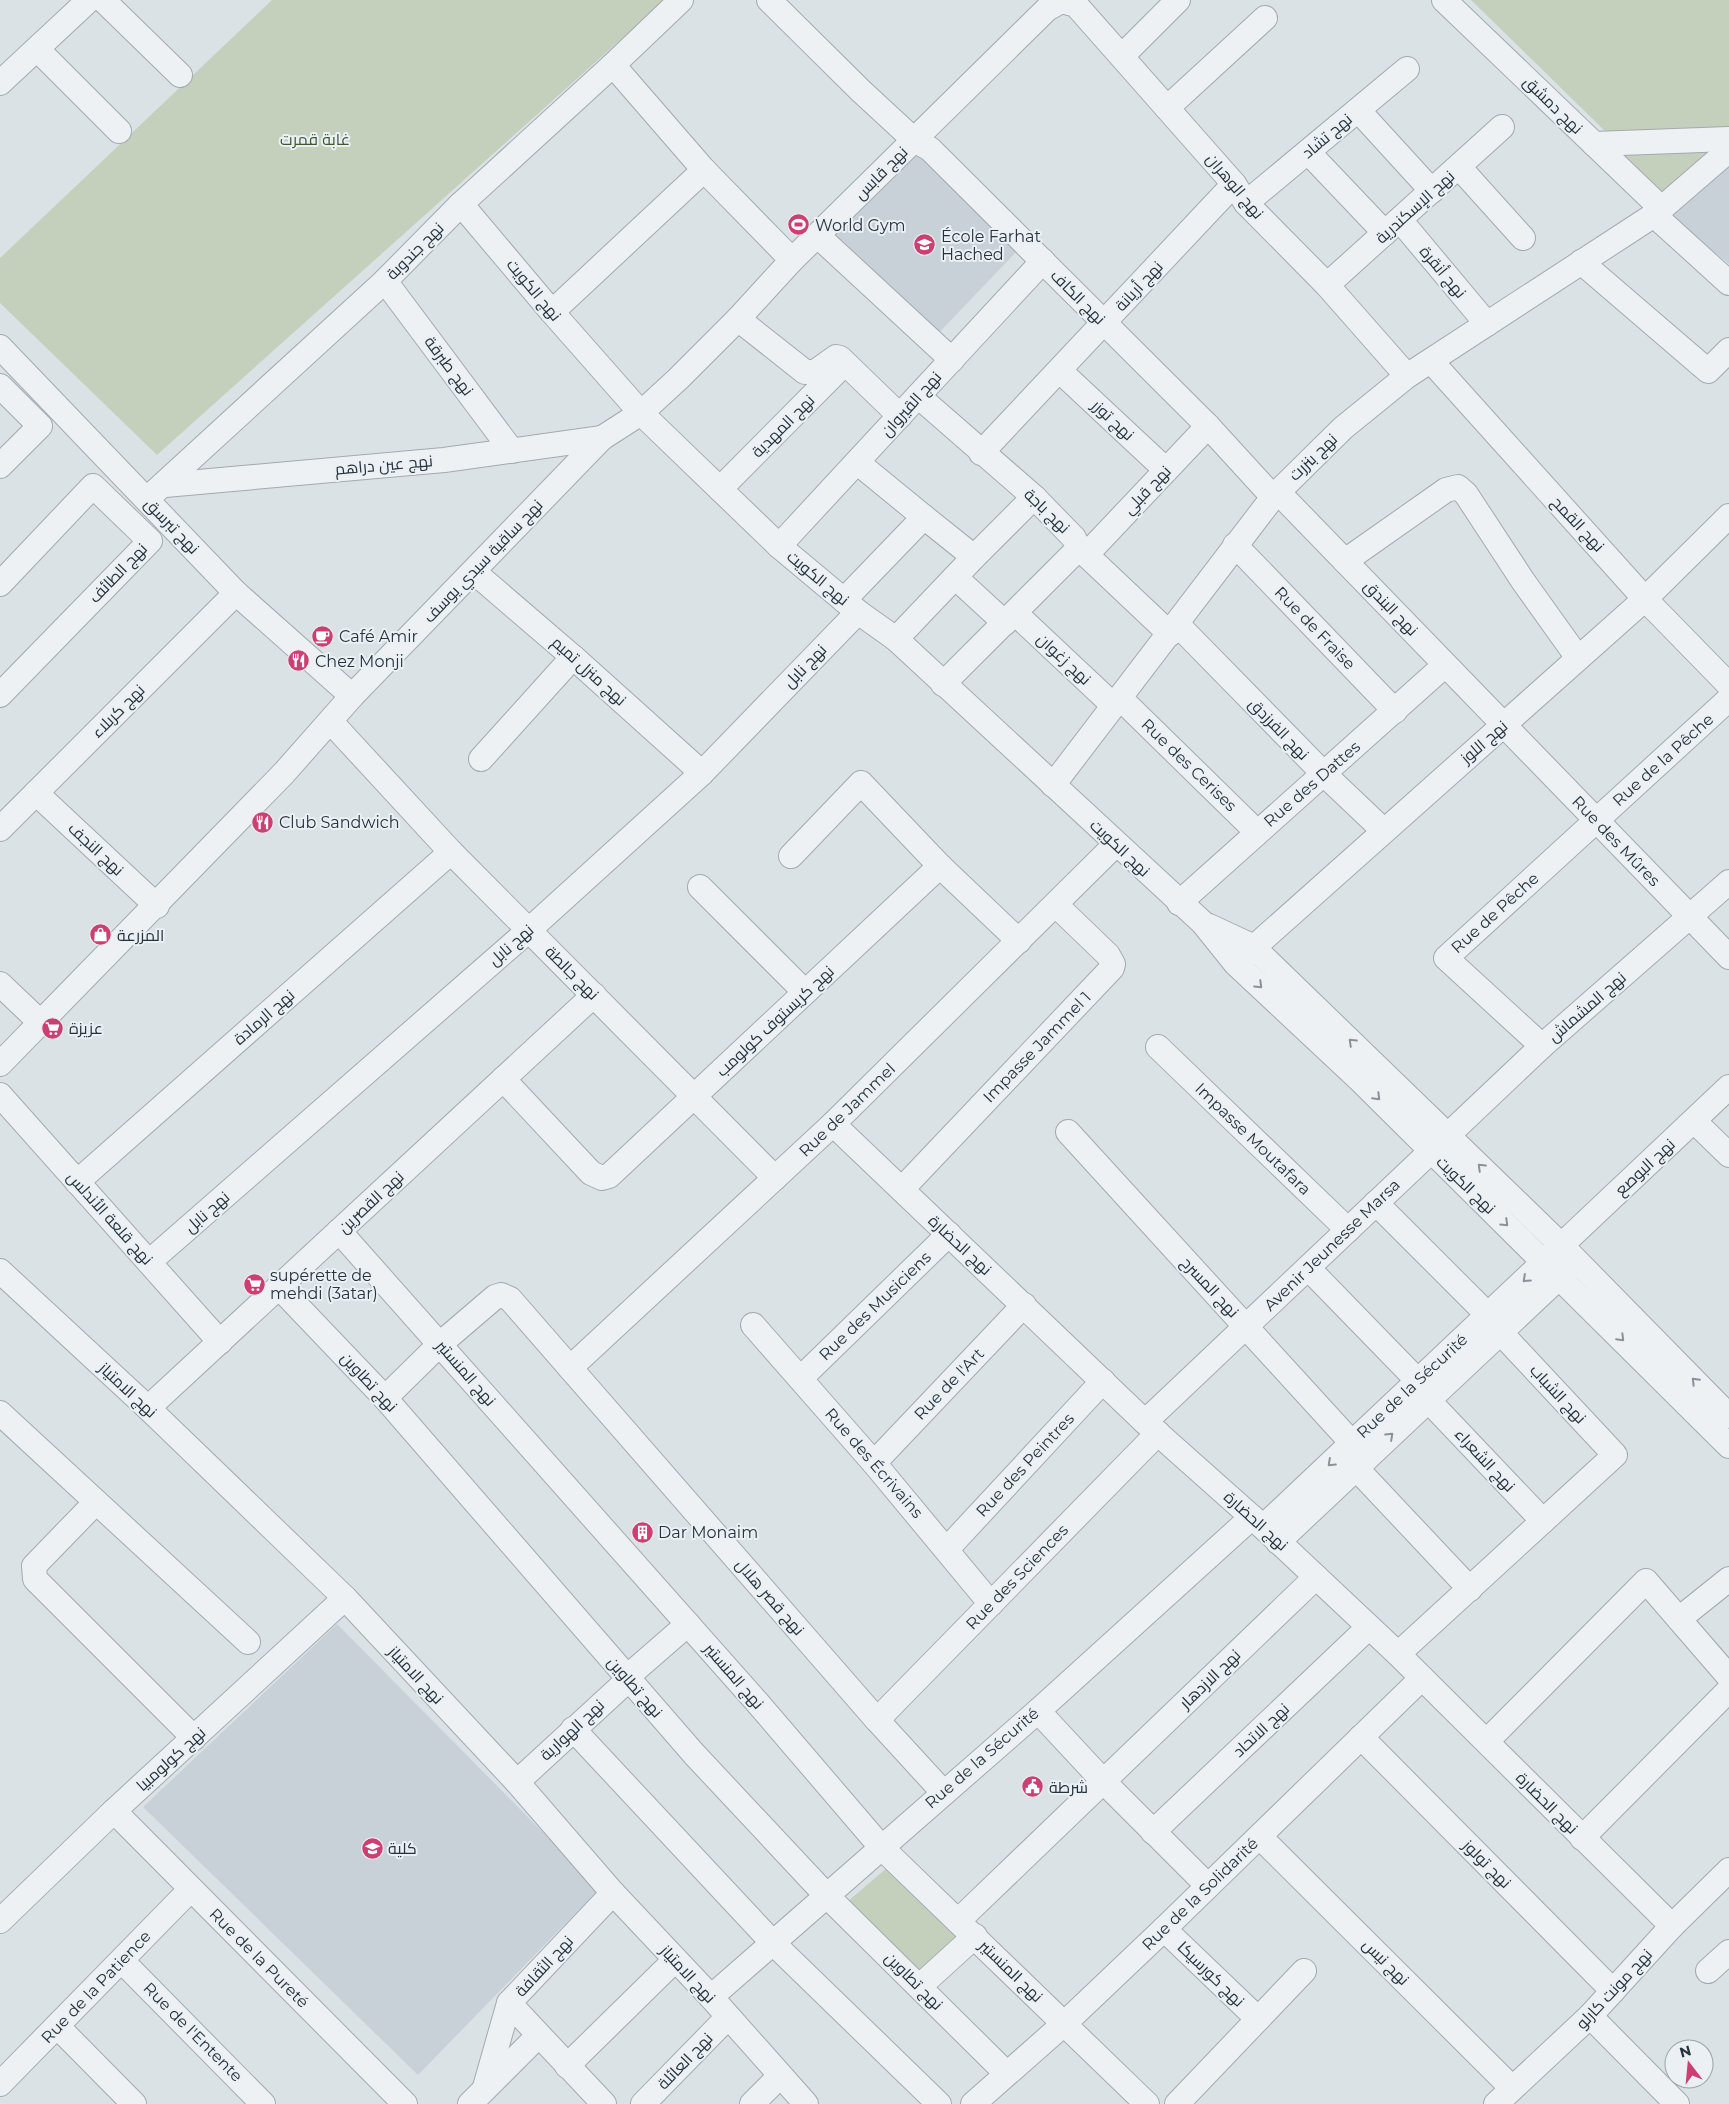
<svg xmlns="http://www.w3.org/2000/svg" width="1729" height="2104" font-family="Montserrat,Cairo,sans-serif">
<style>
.built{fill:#c9d1d8}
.green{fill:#c5d0bc}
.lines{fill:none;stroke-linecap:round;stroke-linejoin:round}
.minor-casing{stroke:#a1aab0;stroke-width:26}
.minor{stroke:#eef1f4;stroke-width:24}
.oneway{stroke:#8a9298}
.labels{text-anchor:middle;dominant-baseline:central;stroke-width:4;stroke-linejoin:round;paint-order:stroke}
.street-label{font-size:16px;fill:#26323c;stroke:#eaf0f4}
.park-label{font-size:16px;fill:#415733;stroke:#eaf0f4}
.poi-label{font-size:16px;fill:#26323c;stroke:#eaf0f4;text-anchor:start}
</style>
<rect width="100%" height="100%" fill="#dbe2e6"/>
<!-- built -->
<g class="built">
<path d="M915 152 1019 249 934 338 831 240Z"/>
<path d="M1729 165V264L1671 216Z"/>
<path d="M337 1624 599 1889 418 2075 143 1807Z"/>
</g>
<!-- green -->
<g class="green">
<path d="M272 0H665L157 455 0 303V258Z"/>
<path d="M1471 0H1729V130L1609 135Z"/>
<path d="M1710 151 1662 193 1620 154Z"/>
<path d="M888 1867 963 1936 920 1974 847 1902Z"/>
</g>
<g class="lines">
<defs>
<g id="minor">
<path d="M103 0 180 75"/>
<path d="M769 0 861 91 914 140 930 149 1208 426 1273 497"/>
<path d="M1444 0 1662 209"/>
<path d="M37 49 119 131"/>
<path d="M1122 56 1178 0"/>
<path d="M613 65 704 170 792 260"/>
<path d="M0 83 89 0"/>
<path d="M1167 108 1265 18"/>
<path d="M1358 110 1432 191"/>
<path d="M1594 144 1729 139"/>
<path d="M1308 152 1385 233"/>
<path d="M1459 167 1523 238"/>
<path d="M1246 203 1407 69"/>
<path d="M461 204 552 312 641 413 779 546 858 612 896 639 1203 923 1236 964 1360 1080 1729 1446"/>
<path d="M1654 215 1729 283"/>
<path d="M1400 220 1487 324"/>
<path d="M818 236 952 360"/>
<path d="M1581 262 1708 371 1729 350"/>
<path d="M385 281 512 451"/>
<path d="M1327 285 1502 127"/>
<path d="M552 312 704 170"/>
<path d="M738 319 805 372H815L836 357 840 358 900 416"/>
<path d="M0 347 236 593 352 696"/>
<path d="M1431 361 1645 599 1729 685"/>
<path d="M1060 371 1166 470"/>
<path d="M0 386 40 426 0 466"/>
<path d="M918 396 1034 497 1074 538 1079 548 1170 634"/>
<path d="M981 453 1234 184"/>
<path d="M165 485 444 460 602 438"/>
<path d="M720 489 844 364"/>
<path d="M1278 492 1729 957"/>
<path d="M147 499 385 281 461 204 613 65 681 0"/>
<path d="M1235 545 1395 711"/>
<path d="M779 546 1043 261"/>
<path d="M1086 555 1208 426"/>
<path d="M974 557 1034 497"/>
<path d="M1345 561 1446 490 1458 487 1466 494 1523 581 1578 658"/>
<path d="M474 572 573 657 702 773"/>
<path d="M955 577 1005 623"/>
<path d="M0 584 93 486 150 541 0 695"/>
<path d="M844 600 924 517 858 463"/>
<path d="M1015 613 1114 706"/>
<path d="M1177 624 1324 774 1383 830"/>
<path d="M896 639 974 557 924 517"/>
<path d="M943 684 1079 548"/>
<path d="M1120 698 1257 832"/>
<path d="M331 722 451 852 775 1178"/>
<path d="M481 759 573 657"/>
<path d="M1053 785 1273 497 1343 428 1407 376 1654 215 1729 150"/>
<path d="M36 793 157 906"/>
<path d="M0 829 236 593"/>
<path d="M791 856 861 783 940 866 1019 941"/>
<path d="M700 887 805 992"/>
<path d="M1179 903 1445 665"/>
<path d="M1209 926 1252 946 1561 1245 1729 1416"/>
<path d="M1243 957 1645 599 1729 516"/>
<path d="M0 984 41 1023"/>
<path d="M1542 1046 1446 958 1729 699"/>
<path d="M1158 1047 1348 1230"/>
<path d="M0 1064 284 773 352 696 602 438 641 413 678 379 738 319 792 260 1047 9 1061 1 1076 5 1234 184 1246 203 1327 285 1407 376"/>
<path d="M503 1079 591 1173 602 1178 609 1176 940 866"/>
<path d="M0 1095 220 1342"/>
<path d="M1694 1121 1729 1155"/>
<path d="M833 1124 1145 1422 1263 1527 1398 1654 1672 1926"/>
<path d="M1068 1132 1352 1443"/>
<path d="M77 1182 451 852"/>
<path d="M902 1189 1112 968 1113 964 1108 955 1056 905"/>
<path d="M1376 1203 1488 1315"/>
<path d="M339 1231 756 1701 881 1847 1147 2104"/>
<path d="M149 1262 529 930 702 773 858 612"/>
<path d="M1308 1268 1418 1381"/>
<path d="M0 1271 148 1408 345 1598 517 1782 613 1893 711 1997 806 2104"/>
<path d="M279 1287 385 1398 694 1754 826 1895 1006 2073"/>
<path d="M753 1325 874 1463 991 1604"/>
<path d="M570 1368 833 1124 1116 844"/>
<path d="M801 1378 949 1234"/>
<path d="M385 1398 440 1344 495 1297 501 1295 510 1299 877 1720 943 1792"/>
<path d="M1428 1400 1543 1521"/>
<path d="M148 1408 594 995"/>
<path d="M0 1413 248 1642"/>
<path d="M1145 1422 1542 1046 1729 882"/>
<path d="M874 1463 1024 1305"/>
<path d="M1356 1468 1470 1589"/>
<path d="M96 1502 34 1566 35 1579 194 1738"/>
<path d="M1263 1527 1729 1087"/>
<path d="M1278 1542 1570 1267"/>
<path d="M947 1549 1103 1381"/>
<path d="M1679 1619 1729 1579"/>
<path d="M1398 1654 1615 1455 1501 1333"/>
<path d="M627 1677 688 1624"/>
<path d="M1038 1711 1104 1782 1208 1886"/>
<path d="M877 1720 1158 1433"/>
<path d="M573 1729 773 1943 939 2104"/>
<path d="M1361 1737 1613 1991"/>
<path d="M1487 1741 1646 1581 1729 1677"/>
<path d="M517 1782 629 1679"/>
<path d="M114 1811 405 2104"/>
<path d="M1153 1832 1369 1627"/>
<path d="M1260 1837 1512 2088"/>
<path d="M1582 1838 1729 1690"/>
<path d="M0 1921 114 1811 345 1598"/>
<path d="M958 1921 1316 1577"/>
<path d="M1164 1929 1258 2019"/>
<path d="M122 1961 263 2104"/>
<path d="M1708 1971 1729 1952"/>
<path d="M920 1986 975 1936"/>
<path d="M711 1997 1038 1711 1252 1517"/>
<path d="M1590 2016 1677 2104"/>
<path d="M57 2026 134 2104"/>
<path d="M567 2066 675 1960"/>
<path d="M0 2084 191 1889"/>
<path d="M485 2087 509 2003"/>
<path d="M470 2104 538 2036"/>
<path d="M604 2104 509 2003 613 1893"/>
<path d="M643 2104 728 2017"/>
<path d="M752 2104 780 2076"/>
<path d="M973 2104 1065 2023 1164 1929 1422 1678"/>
<path d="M1177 2104 1304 1971"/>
<path d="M1496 2104 1590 2016 1672 1926 1729 1870"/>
</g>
</defs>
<!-- minor casing -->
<use href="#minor" class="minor-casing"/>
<!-- minor -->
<use href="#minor" class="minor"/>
</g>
<!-- one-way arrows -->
<defs><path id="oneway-chevron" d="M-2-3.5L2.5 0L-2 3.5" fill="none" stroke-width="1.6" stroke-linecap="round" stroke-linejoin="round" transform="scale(1.25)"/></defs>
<g class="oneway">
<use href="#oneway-chevron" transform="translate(1259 985) rotate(44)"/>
<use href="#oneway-chevron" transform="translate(1352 1042) rotate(-136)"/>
<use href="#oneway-chevron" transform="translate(1377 1097) rotate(45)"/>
<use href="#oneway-chevron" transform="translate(1481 1167) rotate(-136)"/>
<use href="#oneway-chevron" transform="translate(1505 1223) rotate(44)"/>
<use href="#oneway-chevron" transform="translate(1526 1279) rotate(137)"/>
<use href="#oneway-chevron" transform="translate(1621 1338) rotate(45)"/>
<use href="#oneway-chevron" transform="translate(1695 1381) rotate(-135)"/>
<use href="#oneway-chevron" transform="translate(1390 1436) rotate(-43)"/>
<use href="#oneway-chevron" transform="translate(1331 1463) rotate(137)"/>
</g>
<!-- icons -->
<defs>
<symbol id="stadium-disc" viewBox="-11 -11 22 22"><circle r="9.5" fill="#cd3e71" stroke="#eaf0f4"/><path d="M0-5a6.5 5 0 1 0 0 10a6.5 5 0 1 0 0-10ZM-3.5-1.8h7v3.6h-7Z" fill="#fff"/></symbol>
<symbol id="school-disc" viewBox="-11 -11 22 22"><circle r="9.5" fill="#cd3e71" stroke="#eaf0f4"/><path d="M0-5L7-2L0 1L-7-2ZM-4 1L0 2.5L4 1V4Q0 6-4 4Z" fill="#fff"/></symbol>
<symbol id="cafe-disc" viewBox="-11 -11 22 22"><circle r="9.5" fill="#cd3e71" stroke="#eaf0f4"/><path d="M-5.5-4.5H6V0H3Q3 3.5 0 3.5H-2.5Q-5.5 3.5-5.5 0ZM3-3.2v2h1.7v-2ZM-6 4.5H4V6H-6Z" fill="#fff"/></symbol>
<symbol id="restaurant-disc" viewBox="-11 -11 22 22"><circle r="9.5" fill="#cd3e71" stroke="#eaf0f4"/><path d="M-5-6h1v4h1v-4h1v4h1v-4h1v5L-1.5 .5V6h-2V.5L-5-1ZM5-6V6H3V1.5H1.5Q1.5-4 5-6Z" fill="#fff"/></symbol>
<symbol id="shop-disc" viewBox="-11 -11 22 22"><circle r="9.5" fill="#cd3e71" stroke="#eaf0f4"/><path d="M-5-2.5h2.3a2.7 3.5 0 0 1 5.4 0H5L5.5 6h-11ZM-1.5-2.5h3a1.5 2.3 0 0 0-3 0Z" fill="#fff"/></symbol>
<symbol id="supermarket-disc" viewBox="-11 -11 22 22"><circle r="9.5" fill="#cd3e71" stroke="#eaf0f4"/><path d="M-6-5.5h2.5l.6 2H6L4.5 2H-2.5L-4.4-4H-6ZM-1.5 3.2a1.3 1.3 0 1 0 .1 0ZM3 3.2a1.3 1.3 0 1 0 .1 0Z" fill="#fff"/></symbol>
<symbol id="building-disc" viewBox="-11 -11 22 22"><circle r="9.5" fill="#cd3e71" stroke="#eaf0f4"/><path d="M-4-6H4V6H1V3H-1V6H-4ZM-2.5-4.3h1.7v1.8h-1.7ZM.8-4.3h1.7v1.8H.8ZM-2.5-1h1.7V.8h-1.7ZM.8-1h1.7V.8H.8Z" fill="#fff"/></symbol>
<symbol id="civic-disc" viewBox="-11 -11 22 22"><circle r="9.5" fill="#cd3e71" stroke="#eaf0f4"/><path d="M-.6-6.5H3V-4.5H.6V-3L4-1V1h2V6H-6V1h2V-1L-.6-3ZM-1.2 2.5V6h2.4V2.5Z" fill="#fff"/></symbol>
<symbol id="university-disc" viewBox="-11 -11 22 22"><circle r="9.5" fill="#cd3e71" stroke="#eaf0f4"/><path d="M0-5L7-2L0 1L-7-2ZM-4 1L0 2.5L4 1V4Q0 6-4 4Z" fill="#fff"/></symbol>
</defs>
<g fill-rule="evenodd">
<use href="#stadium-disc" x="786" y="212" width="25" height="25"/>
<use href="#school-disc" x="912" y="232" width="25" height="25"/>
<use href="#cafe-disc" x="310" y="624" width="25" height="25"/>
<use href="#restaurant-disc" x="286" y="648" width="25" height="25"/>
<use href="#restaurant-disc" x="250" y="810" width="25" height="25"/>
<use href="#shop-disc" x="88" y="922" width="25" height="25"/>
<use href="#supermarket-disc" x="40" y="1016" width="25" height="25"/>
<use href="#supermarket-disc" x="242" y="1272" width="25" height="25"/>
<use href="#building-disc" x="630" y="1520" width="25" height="25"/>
<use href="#civic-disc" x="1020" y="1774" width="25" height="25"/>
<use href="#university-disc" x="360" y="1836" width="25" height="25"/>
</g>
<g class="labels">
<!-- street labels -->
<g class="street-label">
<text transform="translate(1553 105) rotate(44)">نهج دمشق</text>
<text transform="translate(1327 136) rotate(-40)">نهج تشاد</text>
<text transform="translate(881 173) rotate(-45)">نهج قابس</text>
<text transform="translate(1235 186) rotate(50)">نهج الوهران</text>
<text transform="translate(1415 207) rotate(-42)">نهج الإسكندرية</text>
<text transform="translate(415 251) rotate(-45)">نهج جندوبة</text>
<text transform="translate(1443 272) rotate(50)">نهج أنقرة</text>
<text transform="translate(1139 286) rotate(-47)">نهج أريانة</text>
<text transform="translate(534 290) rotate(50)">نهج الكويت</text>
<text transform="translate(1078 297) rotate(45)">نهج الكاف</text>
<text transform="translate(449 366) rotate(53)">نهج طبرقة</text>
<text transform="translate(911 404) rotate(-48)">نهج القيروان</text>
<text transform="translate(1113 420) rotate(43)">نهج توزر</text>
<text transform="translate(783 426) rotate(-45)">نهج المهدية</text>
<text transform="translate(1313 457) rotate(-44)">نهج بنزرت</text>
<text transform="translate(384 465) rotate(-5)">نهج عين دراهم</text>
<text transform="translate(1147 490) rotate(-46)">نهج قبلي</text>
<text transform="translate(1047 511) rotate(44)">نهج باجة</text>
<text transform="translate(1578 524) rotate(47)">نهج القمح</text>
<text transform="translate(172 526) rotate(46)">نهج تبرسق</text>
<text transform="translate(483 561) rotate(-46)">نهج ساقية سيدي يوسف</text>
<text transform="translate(118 573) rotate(-46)">نهج الطائف</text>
<text transform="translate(818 578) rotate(40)">نهج الكويت</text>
<text transform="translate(1391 608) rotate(46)">نهج البندق</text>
<text transform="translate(1315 628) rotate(46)">Rue de Fraise</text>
<text transform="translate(1064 659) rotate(43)">نهج زغوان</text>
<text transform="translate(805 666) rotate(-46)">نهج نابل</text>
<text transform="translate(589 671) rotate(42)">نهج منزل تميم</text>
<text transform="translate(118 711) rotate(-45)">نهج كربلاء</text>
<text transform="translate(1279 729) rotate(46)">نهج الفرزدق</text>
<text transform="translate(1484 742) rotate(-41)">نهج اللوز</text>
<text transform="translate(1663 760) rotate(-42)">Rue de la Pêche</text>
<text transform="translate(1189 765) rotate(44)">Rue des Cerises</text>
<text transform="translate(1312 784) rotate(-41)">Rue des Dattes</text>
<text transform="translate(1616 841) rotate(46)">Rue des Mûres</text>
<text transform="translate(1120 848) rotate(43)">نهج الكويت</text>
<text transform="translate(96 849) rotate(43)">نهج النجف</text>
<text transform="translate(1495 913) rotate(-42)">Rue de Pêche</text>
<text transform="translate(511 945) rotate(-41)">نهج نابل</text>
<text transform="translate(572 973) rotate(45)">نهج جالطة</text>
<text transform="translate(1587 1007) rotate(-41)">نهج المشماش</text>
<text transform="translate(264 1017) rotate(-41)">نهج الرمادة</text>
<text transform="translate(775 1021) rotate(-43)">نهج كريستوف كولومب</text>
<text transform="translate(1037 1047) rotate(-46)">Impasse Jammel 1</text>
<text transform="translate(847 1110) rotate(-44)">Rue de Jammel</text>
<text transform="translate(1253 1139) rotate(44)">Impasse Moutafara</text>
<text transform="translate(1645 1167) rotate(-43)">نهج البوصع</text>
<text transform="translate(1466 1185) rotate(44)">نهج الكويت</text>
<text transform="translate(371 1202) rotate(-43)">نهج القصرين</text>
<text transform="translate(207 1212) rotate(-41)">نهج نابل</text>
<text transform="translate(110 1218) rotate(48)">نهج قلعة الأندلس</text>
<text transform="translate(960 1245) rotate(43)">نهج الحضارة</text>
<text transform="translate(1332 1245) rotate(-44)">Avenir Jeunesse Marsa</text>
<text transform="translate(1210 1287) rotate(47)">نهج المسرح</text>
<text transform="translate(875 1306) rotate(-44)">Rue des Musiciens</text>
<text transform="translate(466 1373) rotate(49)">نهج المنستير</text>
<text transform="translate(369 1382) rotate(47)">نهج تطاوين</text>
<text transform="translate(949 1384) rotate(-46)">Rue de l'Art</text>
<text transform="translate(1412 1386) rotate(-43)">Rue de la Sécurité</text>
<text transform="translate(128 1390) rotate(43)">نهج الامتياز</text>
<text transform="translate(1558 1394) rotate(47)">نهج الشباب</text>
<text transform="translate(1485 1460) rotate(47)">نهج الشعراء</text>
<text transform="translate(874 1463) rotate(49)">Rue des Écrivains</text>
<text transform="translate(1025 1465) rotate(-47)">Rue des Peintres</text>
<text transform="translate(1256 1521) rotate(42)">نهج الحضارة</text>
<text transform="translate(1017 1577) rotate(-46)">Rue des Sciences</text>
<text transform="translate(770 1597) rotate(49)">نهج قصر هلال</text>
<text transform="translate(416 1675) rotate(47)">نهج الامتياز</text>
<text transform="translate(734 1676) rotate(49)">نهج المنستير</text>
<text transform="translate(1210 1679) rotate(-44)">نهج الازدهار</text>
<text transform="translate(635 1687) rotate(49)">نهج تطاوين</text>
<text transform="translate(572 1730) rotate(-43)">نهج الهوارية</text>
<text transform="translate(1261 1730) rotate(-43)">نهج الاتحاد</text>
<text transform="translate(982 1758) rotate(-41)">Rue de la Sécurité</text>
<text transform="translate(171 1759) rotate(-42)">نهج كولومبيا</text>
<text transform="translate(1547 1803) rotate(45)">نهج الحضارة</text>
<text transform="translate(1487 1864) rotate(45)">نهج تولوز</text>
<text transform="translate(1200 1894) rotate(-44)">Rue de la Solidarité</text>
<text transform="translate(259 1958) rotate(45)">Rue de la Pureté</text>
<text transform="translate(1386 1962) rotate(45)">نهج نيس</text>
<text transform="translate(544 1966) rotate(-47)">نهج الثقافة</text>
<text transform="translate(1011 1971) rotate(44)">نهج المنستير</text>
<text transform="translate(688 1974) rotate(47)">نهج الامتياز</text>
<text transform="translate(1211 1974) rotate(44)">نهج كورسيكا</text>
<text transform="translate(914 1981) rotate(45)">نهج تطاوين</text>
<text transform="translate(96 1987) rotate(-46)">Rue de la Patience</text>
<text transform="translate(1614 1989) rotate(-47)">نهج مونت كارلو</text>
<text transform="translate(193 2032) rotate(45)">Rue de l'Entente</text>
<text transform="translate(685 2061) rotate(-46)">نهج العائلة</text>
</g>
<!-- park labels -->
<g class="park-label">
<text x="315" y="139">غابة قمرت</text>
</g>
<!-- poi labels -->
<g class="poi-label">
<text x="815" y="225">World Gym</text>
<text x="941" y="236">École Farhat<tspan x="941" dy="18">Hached</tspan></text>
<text x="339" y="636">Café Amir</text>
<text x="315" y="661">Chez Monji</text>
<text x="279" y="822">Club Sandwich</text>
<text x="117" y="935">المزرعة</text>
<text x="69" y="1028">عزيزة</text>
<text x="270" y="1275">supérette de<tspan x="270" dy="18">mehdi (3atar)</tspan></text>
<text x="658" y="1532">Dar Monaim</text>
<text x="1049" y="1787">شرطة</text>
<text x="388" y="1848">كلية</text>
</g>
</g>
<!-- north arrow -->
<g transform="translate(1689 2064) rotate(344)"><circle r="24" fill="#eaf0f4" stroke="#9ca4aa"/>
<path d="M0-4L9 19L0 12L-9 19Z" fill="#cd3e71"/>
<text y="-8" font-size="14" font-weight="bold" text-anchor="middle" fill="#26323c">N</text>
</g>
</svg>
